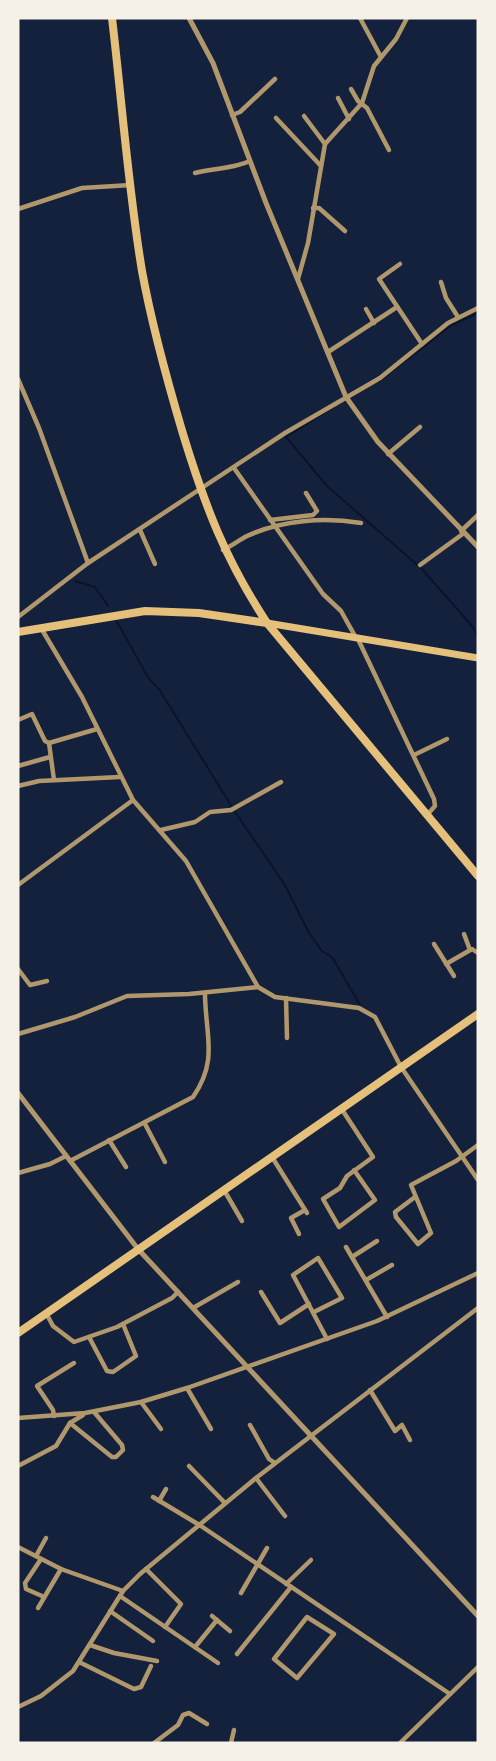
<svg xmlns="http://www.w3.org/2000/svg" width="496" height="1761" font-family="'DejaVu Sans',sans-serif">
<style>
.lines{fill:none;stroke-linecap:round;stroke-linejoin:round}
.stream{stroke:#0b132b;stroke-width:2}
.minor{stroke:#b1986c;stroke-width:4.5}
.tertiary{stroke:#b1986c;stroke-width:5}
.primary{stroke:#e5c07b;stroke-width:7}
.trunk{stroke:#e5c07b;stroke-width:8}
</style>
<rect width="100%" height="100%" fill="#14213d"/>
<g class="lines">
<!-- stream -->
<g class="stream">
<path d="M379 381 452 325 478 313"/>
<path d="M334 407 286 437 327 486 422 569 472 626 478 637"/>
<path d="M75 581 95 587 108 606"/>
<path d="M117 622 149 679 159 689 232 807"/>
<path d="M235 812 285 885 309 933 322 951 332 957 360 1005"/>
</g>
<!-- minor -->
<g class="minor">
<path d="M360 18 381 57"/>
<path d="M351 89 358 101 367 108 389 150"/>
<path d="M338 98 349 119"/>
<path d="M232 115 240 112 275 79"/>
<path d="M304 116 325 144"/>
<path d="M276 118 321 166"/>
<path d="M195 173C213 168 233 169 250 161"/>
<path d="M313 208H319L345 231"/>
<path d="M18 209 82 188 131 185"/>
<path d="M400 264 379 279 422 344"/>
<path d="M298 279 308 243 325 144 362 103 374 66 396 39 407 18"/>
<path d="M441 282 446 298 458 317"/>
<path d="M366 309 374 323"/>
<path d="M328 352 397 307"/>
<path d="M18 379 39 428 88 563"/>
<path d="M388 454 420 427"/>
<path d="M234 468 323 594 341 611 355 636"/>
<path d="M270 520 313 515 317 511 306 493"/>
<path d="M140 530 155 564"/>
<path d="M461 531 478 515"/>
<path d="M223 550C232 546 239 540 247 536 282 520 324 517 361 523"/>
<path d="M420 565 464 533"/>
<path d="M18 617 88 563 285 433 380 378 448 323 478 308"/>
<path d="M41 628 82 697 133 800 186 861 258 987 275 997 359 1008 375 1017 401 1067 478 1180"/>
<path d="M357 637 434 799 435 806 427 815"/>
<path d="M18 720 32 714 45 741 49 743 97 729"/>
<path d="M49 743 54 780"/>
<path d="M414 755 447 739"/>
<path d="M18 766 50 757"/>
<path d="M18 786 39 781 120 777"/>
<path d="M161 830 195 822 210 812 231 810 281 782"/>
<path d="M18 885 133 800"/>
<path d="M464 934 470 950"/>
<path d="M434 944 454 976"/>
<path d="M446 964 472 949 478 953"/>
<path d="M18 969 30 985 47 981"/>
<path d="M286 998 287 1038"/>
<path d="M18 1034 75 1017 127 996 189 994 258 987"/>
<path d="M341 1108 373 1157 347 1176 340 1188 323 1199 339 1227 375 1200 354 1170"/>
<path d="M145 1124 165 1162"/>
<path d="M109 1140 126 1167"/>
<path d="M272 1157 307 1213"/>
<path d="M70 1161 193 1097C219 1060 205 1034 205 993"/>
<path d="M18 1173 50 1164 66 1156"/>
<path d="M224 1190 242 1221"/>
<path d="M415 1197 395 1212 396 1217 418 1244 431 1233 411 1185 456 1161 478 1145"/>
<path d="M299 1234 291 1218 305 1210"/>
<path d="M346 1247 387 1317"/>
<path d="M352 1257 377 1241"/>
<path d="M366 1280 392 1265"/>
<path d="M261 1292 280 1323 309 1304"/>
<path d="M193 1308 238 1282"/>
<path d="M314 1312 342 1298 318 1258 293 1275 327 1339"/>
<path d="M46 1313 53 1326 74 1342 117 1327 172 1298 178 1292"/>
<path d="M89 1337 107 1371 113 1372 136 1356 123 1324"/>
<path d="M187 1388 211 1429"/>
<path d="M370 1390 395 1431 402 1425 410 1440"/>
<path d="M141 1402 161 1429"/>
<path d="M54 1416 53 1410 37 1386 74 1363"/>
<path d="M18 1418 85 1413 141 1402 187 1388 377 1321 478 1273"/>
<path d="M70 1423 112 1457H116L123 1450 122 1445 94 1412"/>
<path d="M250 1425 269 1459 275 1463"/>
<path d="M18 1466 56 1446 70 1423 83 1415"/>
<path d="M189 1466 225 1503"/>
<path d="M256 1478 285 1516"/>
<path d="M153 1497 201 1526 450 1694"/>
<path d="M159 1501 166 1489"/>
<path d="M18 1547 61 1569 123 1591"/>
<path d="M36 1556 46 1538"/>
<path d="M41 1559 25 1583 26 1589 42 1596"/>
<path d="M146 1569 181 1604 165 1627"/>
<path d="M286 1584 311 1560"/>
<path d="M241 1593 267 1548"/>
<path d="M120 1596 218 1663"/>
<path d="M38 1608 61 1569"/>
<path d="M110 1611 153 1641"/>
<path d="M212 1616 230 1631"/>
<path d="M307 1617 334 1634 297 1678 274 1659Z"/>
<path d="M90 1645 114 1653 157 1661"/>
<path d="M195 1647 217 1620"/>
<path d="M237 1654 291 1587"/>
<path d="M79 1662 134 1689 141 1687 151 1666"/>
<path d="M18 1707 41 1696 73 1671 123 1591 140 1574 256 1478 478 1308"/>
<path d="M154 1743 178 1725 183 1715 189 1713 207 1724"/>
<path d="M231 1743 234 1730"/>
<path d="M400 1743 478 1667"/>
</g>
<!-- tertiary -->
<g class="tertiary">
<path d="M189 18 213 63 266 203 346 397 378 442 478 547"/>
<path d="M18 1093 138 1249 478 1616"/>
</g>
<!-- primary -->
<path class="primary" d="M267 623 478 658"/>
<!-- trunk -->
<g class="trunk">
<path d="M112 18C122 102 128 187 142 271 152 326 167 380 183 434 205 506 225 559 267 623L478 876"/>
<path d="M18 632 145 611 199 613 267 623"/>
<path d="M18 1333 478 1014"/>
</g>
</g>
<!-- border -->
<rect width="496" height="1761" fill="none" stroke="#f6f1e7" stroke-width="39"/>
</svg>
